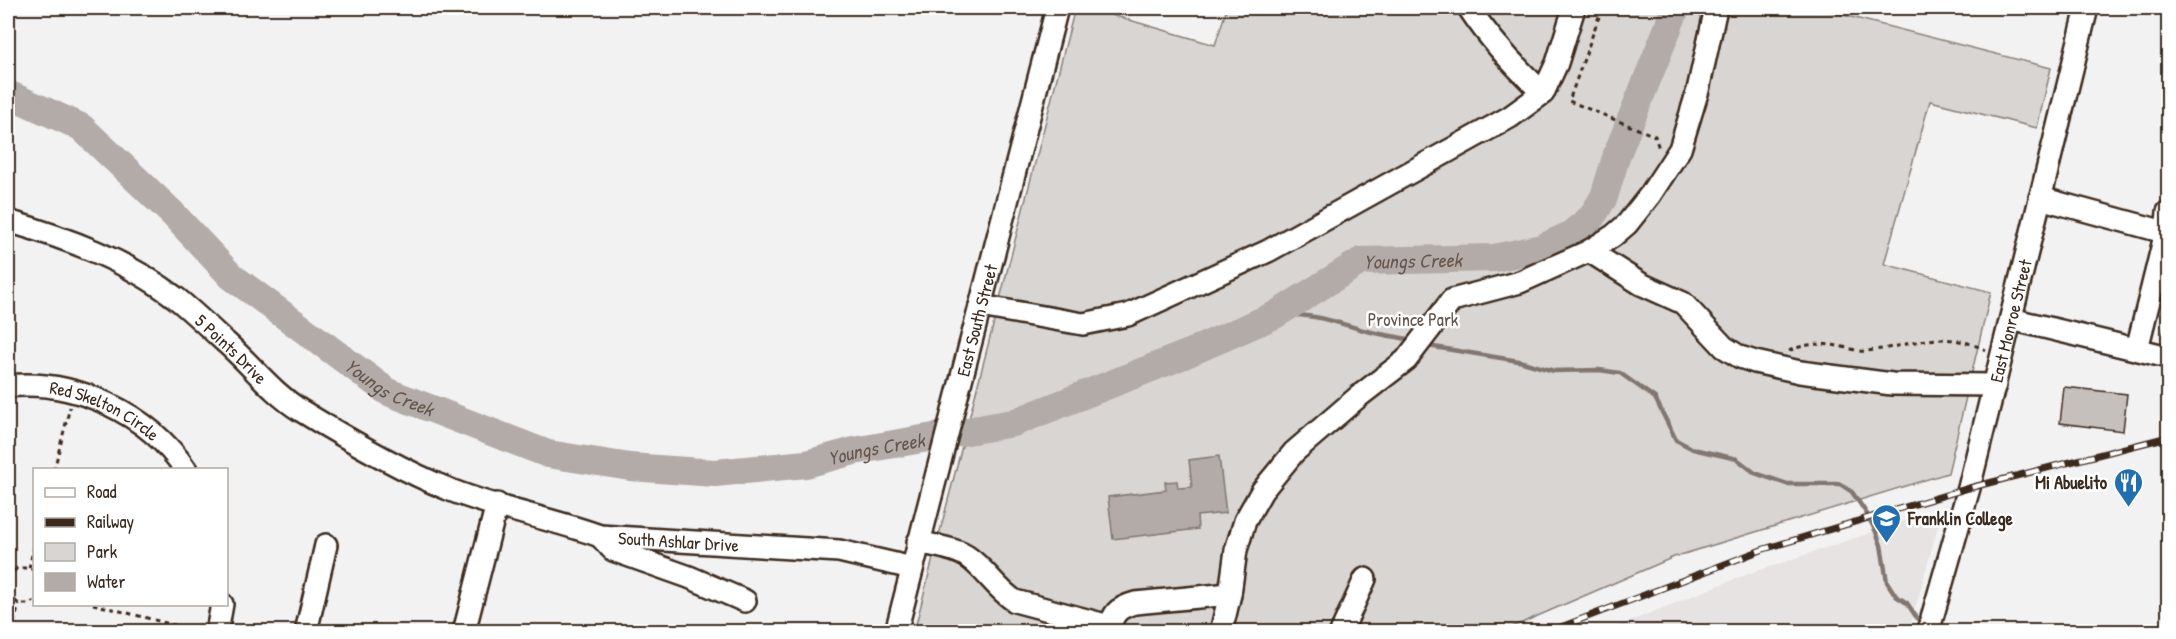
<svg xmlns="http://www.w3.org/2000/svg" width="2176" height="639" font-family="'Patrick Hand',sans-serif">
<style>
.built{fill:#e6e3e2}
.green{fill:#d8d5d2;stroke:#8a8078;stroke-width:1.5}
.water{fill:#b2aba7;stroke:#827770;stroke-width:1.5}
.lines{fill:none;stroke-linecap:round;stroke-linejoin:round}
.stream{stroke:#827770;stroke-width:4.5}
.river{stroke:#b2aba7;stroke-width:28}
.building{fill:#c6c0bd;stroke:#3b2a1e;stroke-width:1.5}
.minor-casing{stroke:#3b2a1e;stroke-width:26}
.path{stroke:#3b2a1e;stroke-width:3;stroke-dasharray:4.5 4.5;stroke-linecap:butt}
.minor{stroke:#fff;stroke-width:21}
.rail-casing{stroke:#3b2a1e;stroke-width:7}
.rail{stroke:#fff;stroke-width:4.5;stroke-dasharray:14;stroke-linecap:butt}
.labels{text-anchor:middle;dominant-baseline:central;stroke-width:5;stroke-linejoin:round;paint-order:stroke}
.street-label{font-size:18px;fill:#3b2a1e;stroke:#fff}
.park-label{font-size:18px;fill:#62554b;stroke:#fff}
.poi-label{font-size:18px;font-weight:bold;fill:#3b2a1e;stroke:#fff;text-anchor:end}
.water-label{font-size:20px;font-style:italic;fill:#65574e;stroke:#fff}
</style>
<rect width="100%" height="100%" fill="#f3f2f2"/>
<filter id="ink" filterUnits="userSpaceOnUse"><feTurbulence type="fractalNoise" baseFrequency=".0167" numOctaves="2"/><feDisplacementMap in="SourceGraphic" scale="12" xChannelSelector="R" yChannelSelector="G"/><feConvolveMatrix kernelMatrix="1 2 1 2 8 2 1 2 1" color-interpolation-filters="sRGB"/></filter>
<g filter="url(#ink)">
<!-- built -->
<path class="built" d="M1943 508 1909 631H1605L1740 577Z"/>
<!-- green -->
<path class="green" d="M1075 8H1088L1215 45 1227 8H1816L2051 68 2037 128 1930 101 1884 264 1991 292 1948 473 1674 557 1503 631 914 632Z"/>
<!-- water -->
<path class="water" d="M1219 456 1226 513 1197 516 1198 529 1113 539 1108 497 1166 490 1165 482 1177 481 1178 488 1192 487 1189 460Z"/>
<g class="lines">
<!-- stream -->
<g class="stream">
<path d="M1275 315C1314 313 1331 321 1367 331 1382 335 1398 337 1413 340"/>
<path d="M1428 346 1519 361 1554 371 1599 370 1620 373 1655 398 1676 440 1693 449 1737 459 1755 473 1787 484H1840L1852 492 1867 514 1876 532 1881 545 1887 582 1896 596 1907 603 1923 627"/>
</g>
<!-- river -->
<path class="river" id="s1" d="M8 94 81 127 172 213 231 276 388 392 548 454 630 467 715 473 806 464 854 451 1013 423 1184 355 1275 315 1361 261 1494 258 1542 248 1570 235 1592 217 1604 197 1617 154 1676 8"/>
</g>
<!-- building -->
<g class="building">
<path d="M2168 312V336L2163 334Z"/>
<path d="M2064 387 2127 394 2123 431 2060 423Z"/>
</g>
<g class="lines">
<defs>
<g id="minor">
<path d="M1469 8C1490 40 1515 67 1543 93"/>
<path d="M2040 198 2168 233"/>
<path id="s2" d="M8 221C66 238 127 260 176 298 192 311 208 326 223 340 250 363 270 391 300 410 344 437 401 470 448 489 496 509 551 518 600 536L839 551 912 568"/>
<path d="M1589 251 1641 284 1683 303 1724 347 1740 357 1755 362 1800 372 1892 384 1995 385"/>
<path d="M980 306 1083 324 1128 315 1268 251 1510 117 1543 93 1557 63 1574 8"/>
<path d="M2011 319 2168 357"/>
<path d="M2137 349 2166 232 2168 212"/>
<path id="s3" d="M8 386C75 379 148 413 186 470"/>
<path d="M600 536 613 550 689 577 745 601"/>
<path d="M918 542C934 546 956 548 969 558 986 570 997 590 1015 601L1109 626"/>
<path d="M217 632 222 604"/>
<path d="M306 632 326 545"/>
<path d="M464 632 497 504"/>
<path id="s4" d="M896 632 1057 8"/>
<path d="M1108 632C1113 613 1117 608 1135 603L1230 594"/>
<path d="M1221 632 1230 594 1236 550 1245 521 1262 491 1294 452 1358 397 1406 360 1452 300 1520 282 1589 251 1613 236 1627 224 1650 195 1680 149 1698 90 1716 8"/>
<path d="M1341 632 1365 579"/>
<path id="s5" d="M1928 632 1969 488 2087 8"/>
</g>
</defs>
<!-- minor casing -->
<use href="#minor" class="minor-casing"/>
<!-- path -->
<g class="path">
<path d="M1602 8 1569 101 1655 136 1659 149"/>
<path d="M1789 351C1809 342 1825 343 1847 348 1853 349 1859 352 1865 351 1914 347 1936 327 1986 350"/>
<path d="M54 470 70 407"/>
<path d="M29 568 34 546"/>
<path d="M8 578 17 568H29L34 570"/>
<path d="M8 595 19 604H30L34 601"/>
<path d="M93 604 197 631"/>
<path d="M12 632 19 604"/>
</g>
<!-- minor -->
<use href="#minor" class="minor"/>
<defs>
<path id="rail" d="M1548 632 1764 549 1969 488 2168 437"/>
</defs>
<!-- rail casing -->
<use href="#rail" class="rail-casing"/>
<!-- rail -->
<use href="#rail" class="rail"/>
</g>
</g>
<!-- icons -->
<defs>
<symbol id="restaurant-pin" viewBox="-11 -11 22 30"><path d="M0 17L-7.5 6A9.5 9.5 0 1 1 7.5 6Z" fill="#1f6fb2" stroke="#fff"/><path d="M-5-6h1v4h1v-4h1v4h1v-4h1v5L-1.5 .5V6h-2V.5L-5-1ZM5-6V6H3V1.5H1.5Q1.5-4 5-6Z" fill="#fff"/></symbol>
<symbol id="university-pin" viewBox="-11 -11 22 30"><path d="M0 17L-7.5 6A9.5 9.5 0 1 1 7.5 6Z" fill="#1f6fb2" stroke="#fff"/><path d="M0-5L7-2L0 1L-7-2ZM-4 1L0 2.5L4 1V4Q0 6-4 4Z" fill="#fff"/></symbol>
</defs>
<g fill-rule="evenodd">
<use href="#restaurant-pin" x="2112" y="466" width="33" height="45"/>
<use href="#university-pin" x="1870" y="502" width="33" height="45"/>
</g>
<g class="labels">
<!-- street labels -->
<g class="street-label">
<text stroke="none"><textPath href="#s4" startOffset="322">East South Street</textPath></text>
<text stroke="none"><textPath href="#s5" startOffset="322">East Monroe Street</textPath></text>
<text stroke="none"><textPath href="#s2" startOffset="261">5 Points Drive</textPath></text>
<text stroke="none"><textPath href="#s3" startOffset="102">Red Skelton Circle</textPath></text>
<text stroke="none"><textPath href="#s2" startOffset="759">South Ashlar Drive</textPath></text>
</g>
<!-- park labels -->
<g class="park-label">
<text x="1413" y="319">Province Park</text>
</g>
<!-- poi labels -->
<g class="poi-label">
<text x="2107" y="482">Mi Abuelito</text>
<text x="1908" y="518" text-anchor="start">Franklin College</text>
</g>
<!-- water labels -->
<g class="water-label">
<text stroke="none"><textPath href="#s1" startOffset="1566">Youngs Creek</textPath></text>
<text stroke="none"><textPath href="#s1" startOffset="486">Youngs Creek</textPath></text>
<text stroke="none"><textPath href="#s1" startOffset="990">Youngs Creek</textPath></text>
</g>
</g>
<!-- margin -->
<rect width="2176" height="639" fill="none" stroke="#fff" stroke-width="30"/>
<rect x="15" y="15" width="2146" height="609" fill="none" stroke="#3b2a1e" stroke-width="2" filter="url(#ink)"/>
<!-- legend -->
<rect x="33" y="468" width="195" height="138" fill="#ffffff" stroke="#b1aaa5" stroke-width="1.5"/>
<rect x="45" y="488" width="30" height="9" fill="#ffffff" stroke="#b1aaa5" stroke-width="1.5"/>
<text x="87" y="498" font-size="18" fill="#3b2a1e">Road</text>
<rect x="45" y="518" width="30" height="9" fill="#3b2a1e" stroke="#b1aaa5" stroke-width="1.5"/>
<text x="87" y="528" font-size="18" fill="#3b2a1e">Railway</text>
<rect x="45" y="543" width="30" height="18" fill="#d8d5d2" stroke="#b1aaa5" stroke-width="1.5"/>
<text x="87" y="558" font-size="18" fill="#3b2a1e">Park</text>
<rect x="45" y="573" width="30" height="18" fill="#b2aba7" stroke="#b1aaa5" stroke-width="1.5"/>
<text x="87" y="588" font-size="18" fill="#3b2a1e">Water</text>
</svg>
